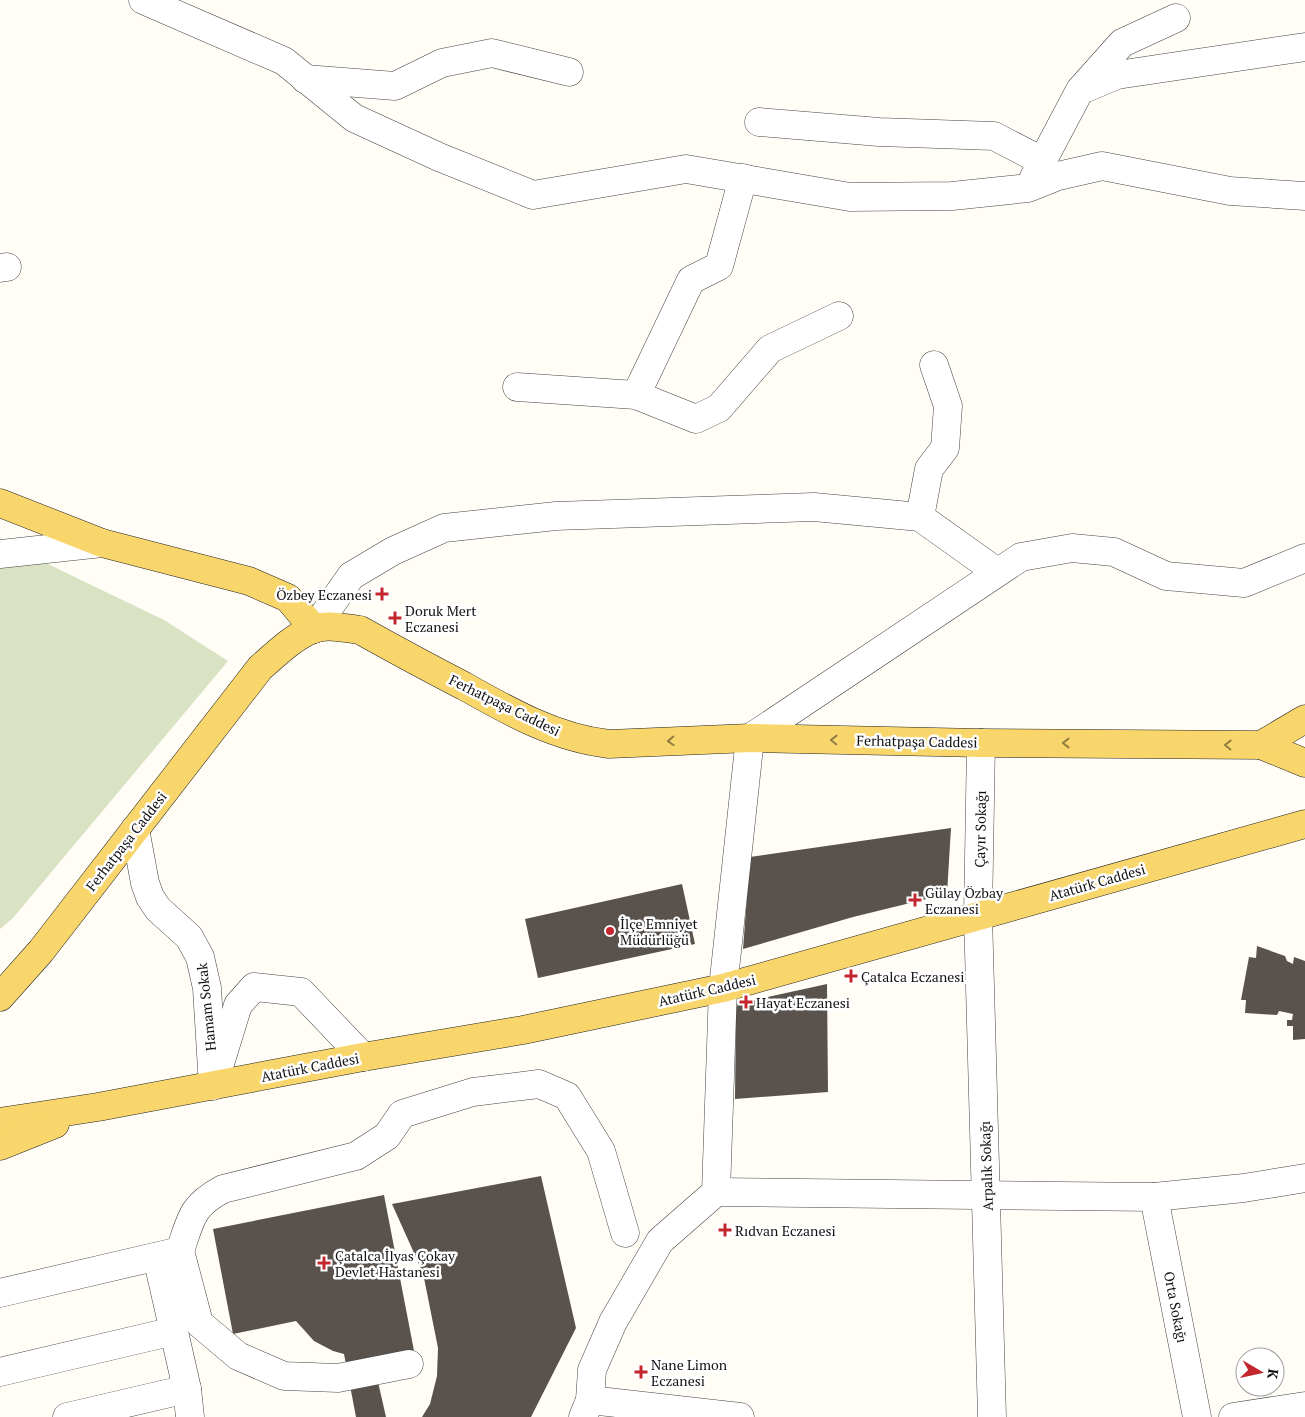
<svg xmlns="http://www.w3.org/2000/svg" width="1305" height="1417" font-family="'PT Serif',serif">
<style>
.cemetery{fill:#d9e3c4}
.building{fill:#5a524d}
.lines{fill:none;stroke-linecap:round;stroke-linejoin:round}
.minor-casing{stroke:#444;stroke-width:29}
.major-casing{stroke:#222;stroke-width:29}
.minor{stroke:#fff;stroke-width:28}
.major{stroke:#f9d66b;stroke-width:28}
.oneway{stroke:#917d42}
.poi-dot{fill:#c4262e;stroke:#fff;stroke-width:2}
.labels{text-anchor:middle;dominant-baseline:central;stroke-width:5;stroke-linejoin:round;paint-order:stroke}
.poi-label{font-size:14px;fill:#111;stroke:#fff;text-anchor:start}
.street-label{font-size:14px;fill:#111;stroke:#fff}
</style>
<rect width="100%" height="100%" fill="#fffdf5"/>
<!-- cemetery -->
<path class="cemetery" d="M0 541 164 620 228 661 13 918 0 929Z"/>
<!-- building -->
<g class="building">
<path d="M951 828 947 894 853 917 743 949 750 857Z"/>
<path d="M682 884 695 944 538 978 525 919Z"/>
<path d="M1257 946 1285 956 1287 961 1293 964 1294 957 1305 961V1039L1293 1040V1026H1287V1020H1292L1293 1014 1279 1011 1277 1015 1245 1013 1246 1000H1241L1249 957 1256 958Z"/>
<path d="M827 984 828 1092 735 1099 736 1004Z"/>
<path d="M541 1176 576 1328 531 1417H422L430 1404 437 1376 438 1348 423 1273 392 1204Z"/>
<path d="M384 1195 415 1356 373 1360 386 1417H356L344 1354 333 1351 314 1341 296 1321 233 1334 213 1229Z"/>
</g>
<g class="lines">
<defs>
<g id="minor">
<path d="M143 0 284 61 354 118 439 157 533 195 686 169 850 197 952 196 1028 188 1058 176 1102 166 1230 191 1305 196"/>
<path d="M305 79 395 86 442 63 492 53 569 72"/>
<path d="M1086 88 1117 75 1305 47"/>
<path d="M759 122 879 132 994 136 1042 161"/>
<path d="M1034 177 1080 90 1122 43 1176 18"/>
<path d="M0 268 7 267"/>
<path d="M517 387 636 395 696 419 719 408 770 349 839 316"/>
<path d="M636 395 691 280 719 266 743 178"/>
<path d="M920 517 929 469 945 448 948 406 934 365"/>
<path d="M0 554 102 543"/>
<path d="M314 629 351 576 393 551 444 528 556 516 814 507 920 517 997 572"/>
<path d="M981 743 978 915 992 1417"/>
<path d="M135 829 145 883 150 897 158 909 189 937 200 957 207 988 213 1086"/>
<path d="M218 1070 238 1005 254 987 301 992 363 1057"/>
<path d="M716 1192 1154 1197 1244 1188 1305 1178"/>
<path d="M1154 1197 1197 1417"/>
<path d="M180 1251C191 1219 191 1206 223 1189L356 1156 387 1136 402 1114 473 1092 539 1084 567 1096 601 1151 625 1233"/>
<path d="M157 1257 187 1389 190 1417"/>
<path d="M0 1293 180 1251 199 1323 238 1356 284 1376 338 1378 409 1364"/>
<path d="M0 1372 174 1331"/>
<path d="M590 1400 740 1417"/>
<path d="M67 1417 187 1389"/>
<path d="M583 1417 590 1400 592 1370 613 1322 660 1241 716 1192 723 988 750 738 1021 557 1072 548 1114 552 1166 576 1244 583 1305 558"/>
<path d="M1233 1417 1305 1406"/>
</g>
<g id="major">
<path d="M0 503 102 543 249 581 288 598 314 629"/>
<path d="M1261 745 1305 763"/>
<path d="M0 997 41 951 260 668C276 654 293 637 313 629 328 624 345 628 360 630 394 649 429 668 464 686 510 712 556 738 609 744L750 738 981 743 1261 745 1305 719"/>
<path d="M0 1122 98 1107 363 1057 523 1030 723 988 1305 824"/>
<path d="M0 1146 55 1124"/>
</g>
</defs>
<!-- minor casing -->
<use href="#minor" class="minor-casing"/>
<!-- major casing -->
<use href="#major" class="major-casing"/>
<!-- minor -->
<use href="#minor" class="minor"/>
<!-- major -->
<use href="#major" class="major"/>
</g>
<!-- one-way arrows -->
<defs><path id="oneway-chevron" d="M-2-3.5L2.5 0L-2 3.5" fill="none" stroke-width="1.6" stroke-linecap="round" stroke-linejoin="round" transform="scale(1.25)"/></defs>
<g class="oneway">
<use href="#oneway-chevron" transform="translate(834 740) rotate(-179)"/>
<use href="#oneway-chevron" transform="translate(671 741) rotate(178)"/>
<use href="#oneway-chevron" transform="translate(1066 743) rotate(-180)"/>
<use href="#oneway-chevron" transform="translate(1228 745) rotate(-179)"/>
</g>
<!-- markers -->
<g class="poi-dot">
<path d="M379.5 586.5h5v5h5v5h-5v5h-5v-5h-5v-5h5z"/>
<path d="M392.5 610.5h5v5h5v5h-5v5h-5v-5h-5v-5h5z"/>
<path d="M912.5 892.5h5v5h5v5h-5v5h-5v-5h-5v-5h5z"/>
<circle cx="610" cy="931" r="5"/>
<path d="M848.5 968.5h5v5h5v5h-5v5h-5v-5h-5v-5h5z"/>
<path d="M743.5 994.5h5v5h5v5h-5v5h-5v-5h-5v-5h5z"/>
<path d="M722.5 1222.5h5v5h5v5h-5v5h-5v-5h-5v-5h5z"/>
<path d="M321.5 1255.5h5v5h5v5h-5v5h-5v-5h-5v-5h5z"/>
<path d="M638.5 1364.5h5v5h5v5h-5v5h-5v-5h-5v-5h5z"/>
</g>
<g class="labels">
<!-- poi labels -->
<g class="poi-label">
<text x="372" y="594" text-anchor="end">Özbey Eczanesi</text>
<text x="405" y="610">Doruk Mert<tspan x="405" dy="16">Eczanesi</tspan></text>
<text x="925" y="892">Gülay Özbay<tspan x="925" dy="16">Eczanesi</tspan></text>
<text x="620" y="923">İlçe Emniyet<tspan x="620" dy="16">Müdürlüğü</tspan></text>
<text x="861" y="976">Çatalca Eczanesi</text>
<text x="756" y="1002">Hayat Eczanesi</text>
<text x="735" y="1230">Rıdvan Eczanesi</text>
<text x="335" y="1255">Çatalca İlyas Çokay<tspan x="335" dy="16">Devlet Hastanesi</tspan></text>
<text x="651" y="1364">Nane Limon<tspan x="651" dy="16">Eczanesi</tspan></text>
</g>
<!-- street labels -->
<g class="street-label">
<text transform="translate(505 705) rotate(26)">Ferhatpaşa Caddesi</text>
<text transform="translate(917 741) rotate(1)">Ferhatpaşa Caddesi</text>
<text transform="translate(980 829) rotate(-89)">Çayır Sokağı</text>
<text transform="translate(126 841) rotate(-52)">Ferhatpaşa Caddesi</text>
<text transform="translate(1097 882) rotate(-16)">Atatürk Caddesi</text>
<text transform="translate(707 990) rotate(-13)">Atatürk Caddesi</text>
<text transform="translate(206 1007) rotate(-96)">Hamam Sokak</text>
<text transform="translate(310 1067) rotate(-11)">Atatürk Caddesi</text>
<text transform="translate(986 1166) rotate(-92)">Arpalık Sokağı</text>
<text transform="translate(1176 1307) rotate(79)">Orta Sokağı</text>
</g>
</g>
<!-- north arrow -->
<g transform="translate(1260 1372) rotate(99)"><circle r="24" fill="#ffffff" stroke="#a0a0a0"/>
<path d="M0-4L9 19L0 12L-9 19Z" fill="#c4262e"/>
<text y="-8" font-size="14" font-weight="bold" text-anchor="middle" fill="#111111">K</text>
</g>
</svg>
